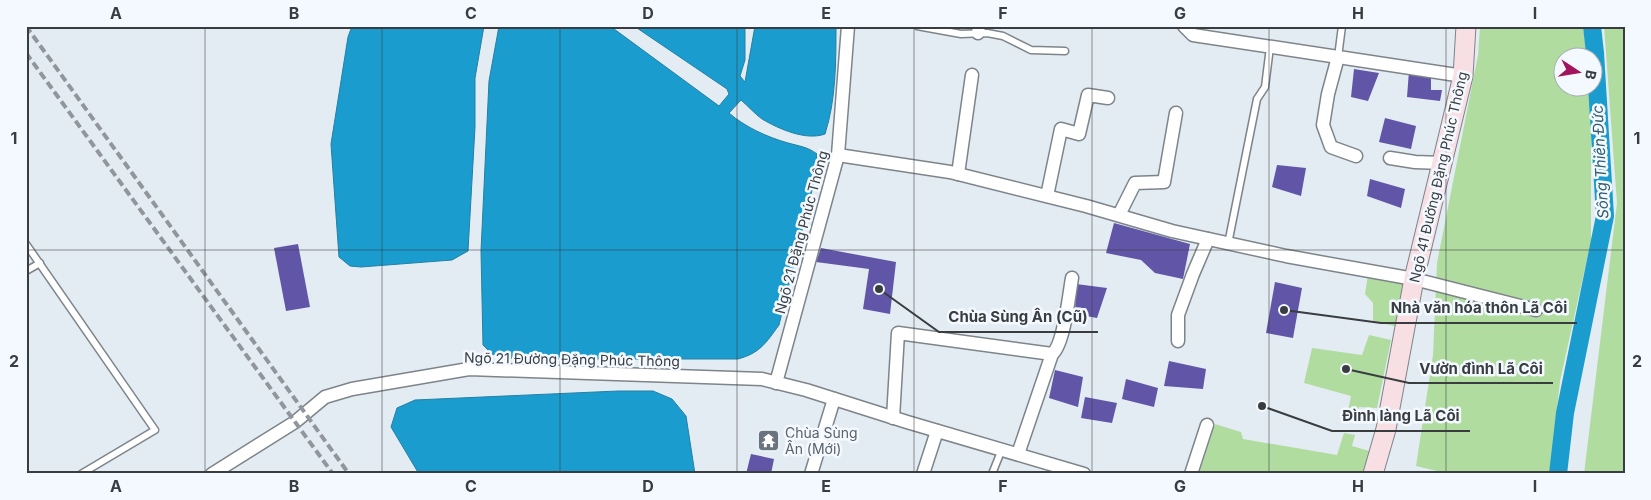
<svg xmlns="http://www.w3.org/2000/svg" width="1651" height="500" font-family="Inter,sans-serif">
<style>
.green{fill:#b0dca0}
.water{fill:#1a9cce;stroke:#2480a3}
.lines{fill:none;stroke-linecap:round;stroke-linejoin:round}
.canal{stroke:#1a9cce;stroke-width:18}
.building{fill:#6155a7}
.lane-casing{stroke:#7d848a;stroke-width:9}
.street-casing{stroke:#7d848a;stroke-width:15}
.secondary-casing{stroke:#7d848a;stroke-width:21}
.lane{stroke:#fff;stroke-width:6}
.street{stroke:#fff;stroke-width:12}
.secondary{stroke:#f8dfe3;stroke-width:19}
.rail{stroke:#90969b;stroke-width:4;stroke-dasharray:8 4;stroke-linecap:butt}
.grid{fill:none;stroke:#3a3d40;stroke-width:1;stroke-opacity:0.55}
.labels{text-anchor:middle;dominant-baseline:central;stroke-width:5;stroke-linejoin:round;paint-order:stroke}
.street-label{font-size:14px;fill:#3a3d40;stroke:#f3f9fe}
.worship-label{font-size:14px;fill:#5b616d;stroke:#f3f9fe;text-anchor:start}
.water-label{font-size:15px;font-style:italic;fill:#2d5b71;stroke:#f3f9fe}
.leader{fill:none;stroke:#3a3d40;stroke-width:2}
.callout-dot{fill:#3a3d40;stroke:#f3f9fe;stroke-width:2}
.callout-label{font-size:15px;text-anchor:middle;font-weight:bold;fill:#3a3d40;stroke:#f3f9fe;stroke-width:5;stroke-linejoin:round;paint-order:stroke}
.neatline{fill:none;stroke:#3a3d40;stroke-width:2}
.grid-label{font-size:16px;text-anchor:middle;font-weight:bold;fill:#3a3d40}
</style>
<rect width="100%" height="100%" fill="#e4ecf3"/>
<!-- green -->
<g class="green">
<path d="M1480 26H1583L1587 57 1564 58V88H1591V241L1560 381 1550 474H1437V471L1416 466 1433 355 1437 263 1478 55Z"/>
<path d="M1604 26H1625V474H1584L1617 203Z"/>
<path d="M1368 275 1408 278 1398 327 1373 321V303L1365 294Z"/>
<path d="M1369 335 1391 340 1377 408 1359 407 1356 417 1347 415 1351 396 1304 383 1312 348 1362 355Z"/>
<path d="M1215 424 1241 432 1243 439 1337 455 1344 433 1355 435 1352 446 1373 452 1365 474H1199Z"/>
</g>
<!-- water -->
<g class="water">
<path d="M352 26H484L475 78V127L468 251 452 260 361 267 350 266 339 257 331 144 348 37Z"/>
<path d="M499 26H610L719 106 729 94 727 89 634 26H745V60L740 76 745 82 755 26H836C836 62 836 100 825 134 806 141 779 129 762 119 755 114 748 106 741 100L729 113C745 127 767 137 788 143 799 146 808 147 817 154V170L779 325C766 343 760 353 738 359H515L492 354 483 345 481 251 489 81Z"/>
<path d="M618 391H653L672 399 686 416 695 474H419L391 427 397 408 415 400Z"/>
</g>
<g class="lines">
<!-- canal -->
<path class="canal" d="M1558 474 1565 413 1605 216 1595 53 1592 26"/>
</g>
<!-- building -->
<g class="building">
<path d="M1354 69 1379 73 1368 101 1351 97Z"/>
<path d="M1409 71 1431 75V90H1442L1440 101 1407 97Z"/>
<path d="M1385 118 1416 126 1411 149 1379 142Z"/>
<path d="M1277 165 1306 168 1301 196 1272 187Z"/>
<path d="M1370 179 1405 189 1401 208 1367 196Z"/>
<path d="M1114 223 1190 244 1183 279 1155 273 1141 260 1106 253Z"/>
<path d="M298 244 310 307 286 311 274 248Z"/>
<path d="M821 248 896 262 890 314 863 309 869 269 816 262Z"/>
<path d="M1275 282 1302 288 1293 338 1266 333Z"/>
<path d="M1076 284 1107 288 1097 318 1075 314Z"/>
<path d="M1169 361 1206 369 1203 389 1164 386Z"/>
<path d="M1055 370 1083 377 1078 407 1049 398Z"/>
<path d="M1126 379 1158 388 1154 407 1122 399Z"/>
<path d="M1085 397 1117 403 1112 423 1081 418Z"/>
<path d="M751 454 774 459 771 474H746Z"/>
</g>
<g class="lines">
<defs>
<g id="lane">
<path d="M917 26 961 34 987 33 1003 36 1031 50 1065 51"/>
<path d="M1338 57 1342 26"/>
<path d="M26 244 155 430 81 474"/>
<path d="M1228 244 1257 99 1265 87 1270 47"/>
<path d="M26 271 40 263"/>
<path d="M992 474 1002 449"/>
</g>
<g id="street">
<path d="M1184 26 1193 35 1463 76"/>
<path d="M978 33 979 26"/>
<path d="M1338 57 1328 94 1323 125 1331 147 1356 156"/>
<path d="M838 155 950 172 1086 206 1172 231 1286 256 1414 279 1536 310"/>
<path d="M1390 158 1415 162 1442 163"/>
<path d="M958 174 972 75"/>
<path d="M1047 196 1061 129 1079 134 1088 95 1108 98"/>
<path d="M1119 215 1135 183 1164 182 1176 113"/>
<path d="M1178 341V315L1193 274 1208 239"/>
<path d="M776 383 838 155 848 26"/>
<path d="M893 418 898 333 1052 354"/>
<path d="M1018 454 1052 354C1064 345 1069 295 1072 278"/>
<path d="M212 474 295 422 325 397 352 389 469 369 762 379 806 390 907 422 1084 474"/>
<path d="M811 474 834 399"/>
<path d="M923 474 937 431"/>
<path d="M1191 474 1207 425"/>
</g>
<path id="secondary" d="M1373 474 1386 429 1414 279 1463 76 1466 26"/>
</defs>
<!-- lane casing -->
<use href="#lane" class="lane-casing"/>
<!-- street casing -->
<use href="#street" class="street-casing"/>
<!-- secondary casing -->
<use href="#secondary" class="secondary-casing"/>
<!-- lane -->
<use href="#lane" class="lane"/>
<!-- street -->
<use href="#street" class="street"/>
<!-- secondary -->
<use href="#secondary" class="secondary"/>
<!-- rail -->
<g class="rail">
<path d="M26 26 349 474"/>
<path d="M26 53 333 474"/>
</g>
</g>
<!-- grid -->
<path class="grid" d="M205 26V474M382 26V474M560 26V474M737 26V474M914 26V474M1092 26V474M1269 26V474M1446 26V474M26 250H1625"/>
<!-- icons -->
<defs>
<symbol id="temple-square" viewBox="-11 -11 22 22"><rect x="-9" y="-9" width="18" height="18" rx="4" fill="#6b7280" stroke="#f3f9fe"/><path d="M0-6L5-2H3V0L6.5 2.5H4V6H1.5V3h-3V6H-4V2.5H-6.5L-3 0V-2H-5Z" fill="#fff"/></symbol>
</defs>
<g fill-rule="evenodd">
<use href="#temple-square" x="756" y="428" width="25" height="25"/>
</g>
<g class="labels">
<!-- street labels -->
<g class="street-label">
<text transform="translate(1438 177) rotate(-77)">Ngõ 41 Đường Đặng Phúc Thông</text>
<text transform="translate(801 232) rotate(-75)">Ngõ 21 Đặng Phúc Thông</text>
<text transform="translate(572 359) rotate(1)">Ngõ 21 Đường Đặng Phúc Thông</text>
</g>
<!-- worship labels -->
<g class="worship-label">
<text x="785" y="432">Chùa Sùng<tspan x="785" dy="16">Ân (Mới)</tspan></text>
</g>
<!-- water labels -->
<g class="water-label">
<text transform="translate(1600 162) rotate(-93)">Sông Thiên Đức</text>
</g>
</g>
<!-- callouts -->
<path class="leader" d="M1284 310L1381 323H1577M879 289L939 332H1098M1346 369L1409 383H1553M1262 406L1332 431H1470"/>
<g class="callout-dot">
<circle cx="1284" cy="310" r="5"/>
<circle cx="879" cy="289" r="5"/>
<circle cx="1346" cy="369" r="5"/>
<circle cx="1262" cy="406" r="5"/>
</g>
<g class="callout-label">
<text x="1479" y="313">Nhà văn hóa thôn Lã Côi</text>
<text x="1018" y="322">Chùa Sùng Ân (Cũ)</text>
<text x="1481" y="374">Vườn đình Lã Côi</text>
<text x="1401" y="421">Đình làng Lã Côi</text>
</g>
<!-- border -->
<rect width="1651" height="500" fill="none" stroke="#f3f9fe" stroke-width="55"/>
<!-- north arrow -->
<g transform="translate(1578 72) rotate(102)"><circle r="24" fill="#f3f9fe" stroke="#a9aeb2"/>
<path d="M0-4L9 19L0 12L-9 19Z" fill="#a2145b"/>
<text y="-8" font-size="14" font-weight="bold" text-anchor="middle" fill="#3a3d40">B</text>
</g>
<rect x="28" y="28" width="1596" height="444" class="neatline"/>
<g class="grid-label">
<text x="116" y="19">A</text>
<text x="294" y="19">B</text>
<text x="471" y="19">C</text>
<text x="648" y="19">D</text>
<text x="826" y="19">E</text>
<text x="1003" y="19">F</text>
<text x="1180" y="19">G</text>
<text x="1358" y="19">H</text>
<text x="1535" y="19">I</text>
<text x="14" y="144">1</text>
<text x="1637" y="144">1</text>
<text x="14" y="367">2</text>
<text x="1637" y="367">2</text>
<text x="116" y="492">A</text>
<text x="294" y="492">B</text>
<text x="471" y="492">C</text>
<text x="648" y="492">D</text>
<text x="826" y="492">E</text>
<text x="1003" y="492">F</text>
<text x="1180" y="492">G</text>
<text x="1358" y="492">H</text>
<text x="1535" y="492">I</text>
</g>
</svg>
